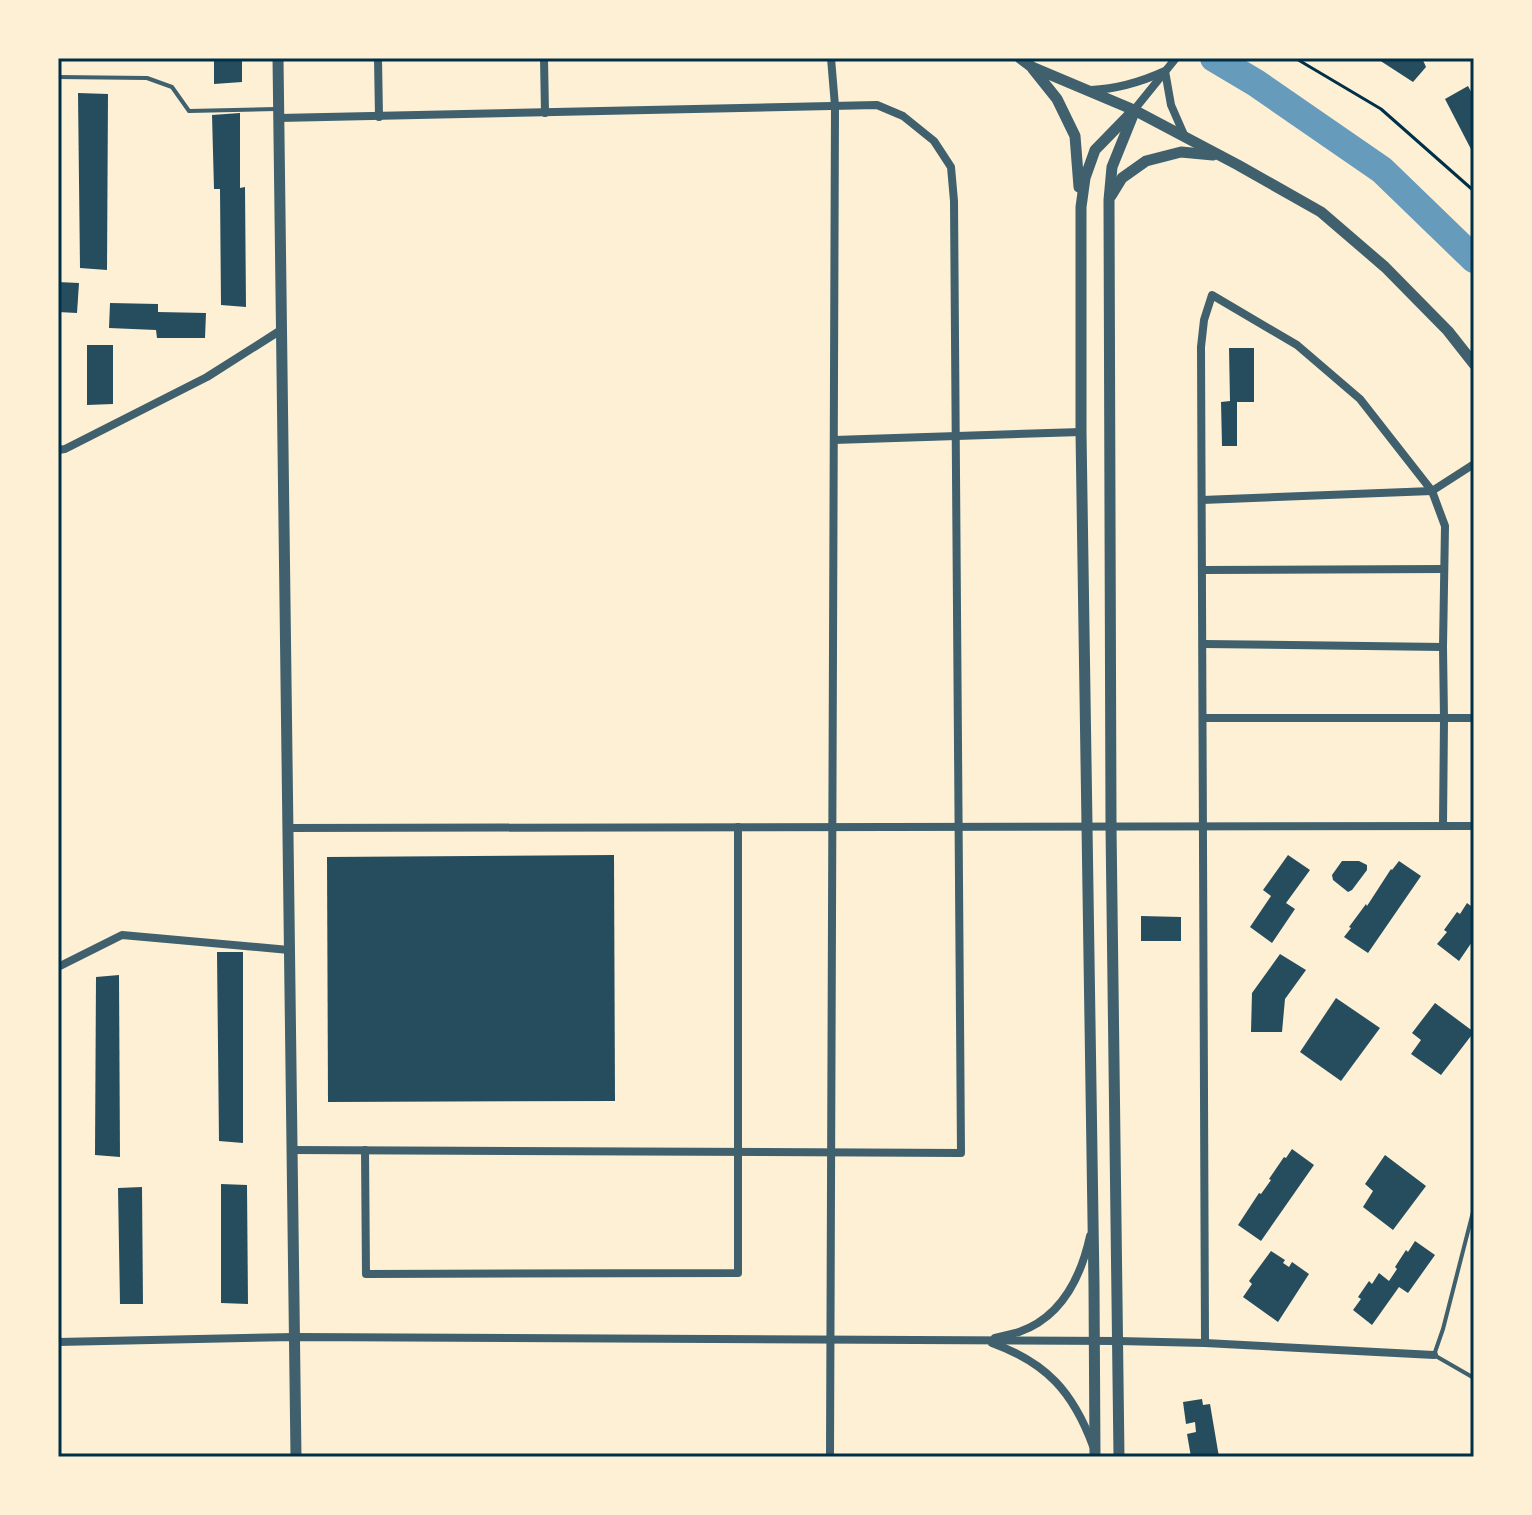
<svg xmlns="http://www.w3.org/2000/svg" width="1532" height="1515" font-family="Helvetica,sans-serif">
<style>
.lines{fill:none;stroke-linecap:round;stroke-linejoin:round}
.river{stroke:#669bbc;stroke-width:28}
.building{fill:#264d5e}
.path{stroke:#003049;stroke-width:3}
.service{stroke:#3f606c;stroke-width:4}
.minor{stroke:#3f606c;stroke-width:8}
.tertiary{stroke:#3f606c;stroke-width:11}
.neatline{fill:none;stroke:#003049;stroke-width:3}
</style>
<rect width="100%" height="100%" fill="#fdf0d5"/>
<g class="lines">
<!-- river -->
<path class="river" d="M1214 58 1256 83 1382 170 1474 259"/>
</g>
<!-- building -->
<g class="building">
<path d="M214 58H242V82L214 84Z"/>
<path d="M1376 58H1422L1426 67 1413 82Z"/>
<path d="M1468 86 1474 97V155L1445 99Z"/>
<path d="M78 93 108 94 107 270 80 268Z"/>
<path d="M240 113V188L245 187 246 307 221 305 220 189H214L212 115Z"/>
<path d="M58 282 79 283 77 313 58 312Z"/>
<path d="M110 303 158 304V312L206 313 205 338H157L156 330 109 328Z"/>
<path d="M87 345H113V404L87 405Z"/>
<path d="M1229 348H1254V402H1237V446H1222L1221 402 1230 401Z"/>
<path d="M614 855 615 1101 328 1102 327 857Z"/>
<path d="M1288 855 1310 870 1286 903 1295 909 1272 943 1250 927 1271 896 1263 890Z"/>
<path d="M1342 861H1359L1367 865V870L1352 890 1348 892 1333 880 1332 875Z"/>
<path d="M1399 861 1421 876 1368 953 1344 937 1351 928 1349 927 1366 904 1367 906 1391 869 1392 870Z"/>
<path d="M1474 901V939L1459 961 1437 944 1447 932 1444 930 1457 912 1460 914 1467 903 1471 906Z"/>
<path d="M1141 916 1181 917V941H1141Z"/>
<path d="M217 952H243V1143L219 1141Z"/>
<path d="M1280 954 1306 970 1285 999 1282 1032H1251L1252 993Z"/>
<path d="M119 975 120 1157 95 1155 96 977Z"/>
<path d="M1336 998 1380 1028 1341 1081 1300 1052Z"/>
<path d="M1435 1003 1474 1032 1441 1075 1411 1054 1421 1040 1412 1033Z"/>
<path d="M1292 1149 1314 1165 1261 1241 1238 1225 1259 1193 1261 1194 1271 1180 1269 1179 1284 1157 1286 1158Z"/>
<path d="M1385 1155 1426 1186 1393 1230 1363 1207 1373 1191 1365 1184Z"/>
<path d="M221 1184 247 1185 248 1304 221 1303Z"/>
<path d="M142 1187 143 1304H120L118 1188Z"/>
<path d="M1415 1241 1435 1255 1408 1293 1399 1287 1372 1325 1353 1310 1361 1299 1358 1297 1369 1281 1372 1284 1379 1273 1389 1281 1397 1269 1395 1267 1406 1250 1408 1252Z"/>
<path d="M1271 1251 1285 1260 1283 1263 1289 1267 1292 1262 1309 1274 1278 1322 1243 1297 1252 1284 1249 1281Z"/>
<path d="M1202 1399 1203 1405 1210 1404 1219 1457H1191L1187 1434 1196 1432 1195 1422 1186 1424 1183 1402Z"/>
</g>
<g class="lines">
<!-- path -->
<path class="path" d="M1295 58 1381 109 1474 191"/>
<!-- service -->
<g class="service">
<path d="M1472 58 1474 60"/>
<path d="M58 77 147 78 172 87 189 111 276 109"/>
<path d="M1474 1208 1443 1329 1434 1355 1474 1378"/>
</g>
<!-- minor -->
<g class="minor">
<path d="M378 58 379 117"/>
<path d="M544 58 545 113"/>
<path d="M1091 90C1118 89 1141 82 1165 71L1171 105 1185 137"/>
<path d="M1134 110 1176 58"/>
<path d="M279 118 877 105 903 116 934 141 951 167 954 201 961 1153 291 1150"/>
<path d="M834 440 1081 432"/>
<path d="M58 450 65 449 207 377 281 330"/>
<path d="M1202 500 1432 491 1474 464"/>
<path d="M1203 570 1444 569"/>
<path d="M1203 644 1443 647"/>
<path d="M1203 718H1474"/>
<path d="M287 828 1474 826"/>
<path d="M58 967 122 935 289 950"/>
<path d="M365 1150 366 1274 738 1273V827"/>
<path d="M995 1338C1003 1336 1011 1334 1019 1332 1062 1317 1081 1277 1090 1236"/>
<path d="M58 1342 294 1337 1118 1341 1205 1343 1434 1355"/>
<path d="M992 1343C1047 1363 1073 1392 1093 1446"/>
<path d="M1205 1343 1201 347 1204 320 1212 295 1297 345 1360 399 1432 491 1445 526 1443 647 1444 719 1443 826"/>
<path d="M830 1457 835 106 831 58"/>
</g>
<!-- tertiary -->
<g class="tertiary">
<path d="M278 58 296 1457"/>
<path d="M1020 58 1032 67 1134 110 1238 165 1321 212 1385 267 1448 331 1474 364"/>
<path d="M1033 69 1057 99 1075 136 1079 187"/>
<path d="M1111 196 1122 178 1146 161 1181 152 1213 155"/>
<path d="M1095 1457 1094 1285 1081 432V207L1085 178 1095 150 1134 110"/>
<path d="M1119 1457 1111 826 1109 200 1112 167 1133 115"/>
</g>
</g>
<!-- border -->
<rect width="1532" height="1515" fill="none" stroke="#fdf0d5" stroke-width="120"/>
<rect x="60" y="60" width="1412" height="1395" class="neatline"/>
</svg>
